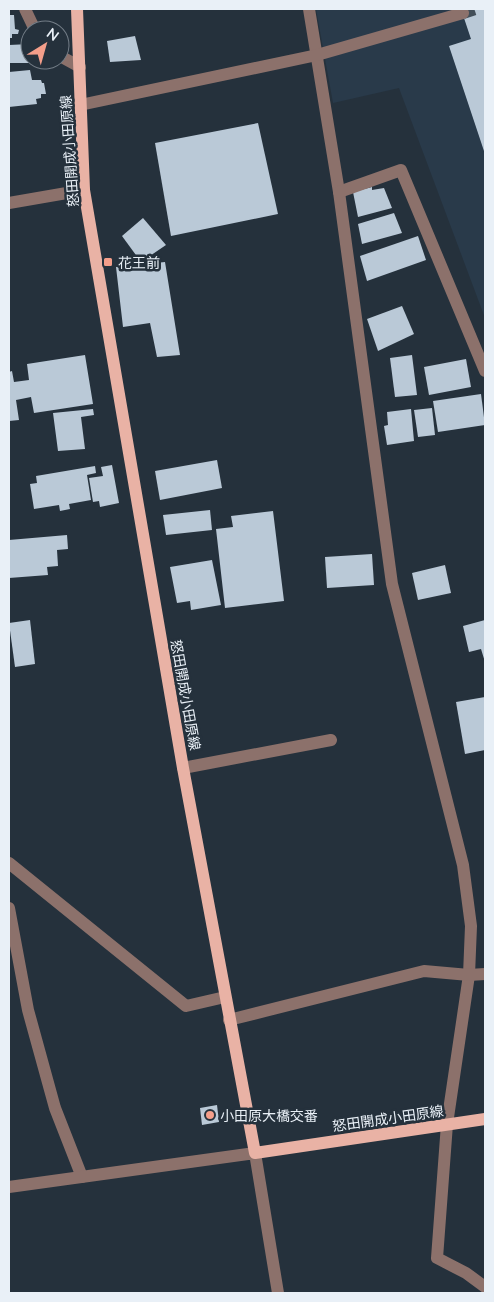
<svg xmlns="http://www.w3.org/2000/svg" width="494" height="1302" font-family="Lato,'Noto Sans JP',sans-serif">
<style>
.built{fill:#293a4a}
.building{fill:#bac9d7}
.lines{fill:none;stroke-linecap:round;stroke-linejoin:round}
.minor-tunnel{stroke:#424e58;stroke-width:12;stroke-dasharray:12 6;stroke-linecap:butt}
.minor{stroke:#8c716b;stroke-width:12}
.major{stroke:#e9b2a5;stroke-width:12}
.poi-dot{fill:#f49e8a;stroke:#25313c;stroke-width:2}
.labels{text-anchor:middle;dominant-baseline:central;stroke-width:5;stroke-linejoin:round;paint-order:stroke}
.street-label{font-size:14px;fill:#e9f0f7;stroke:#25313c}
.poi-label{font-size:14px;fill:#e9f0f7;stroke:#25313c;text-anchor:start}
</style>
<rect width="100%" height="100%" fill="#25313c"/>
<!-- built -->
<path class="built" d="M316 9H485V318L399 88 333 103Z"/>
<!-- building -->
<g class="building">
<path d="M461 9H485V154L449 46 471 39Z"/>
<path d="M9 15H14L15 29 19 30 18 34H12V38H9Z"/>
<path d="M135 36 141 60 110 62 107 41Z"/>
<path d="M30 44 31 63H9V45Z"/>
<path d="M30 70 32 80H41L42 83H44L46 94H41V98L36 99 37 104 9 107V72Z"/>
<path d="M258 123 278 214 171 236 155 143Z"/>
<path d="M372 187V190L384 188 392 208 358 217 353 192Z"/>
<path d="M394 213 402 233 362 244 358 224Z"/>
<path d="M143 218 166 245 141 262 122 236Z"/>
<path d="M418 236 426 260 367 281 360 256Z"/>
<path d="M165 262 180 355 157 357 150 323 123 327 116 267Z"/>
<path d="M402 306 414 334 378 351 367 319Z"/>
<path d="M85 355 93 404 34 413 31 397 16 400 19 420 9 421V372L12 371 14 382 29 380 27 364Z"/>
<path d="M412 355 417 395 395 397 390 358Z"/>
<path d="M466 359 471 387 429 395 424 367Z"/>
<path d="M481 394 485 425 438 432 433 401Z"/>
<path d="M432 408 435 435 418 437 414 410Z"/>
<path d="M93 409 94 415 81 417 85 449 58 451 53 413Z"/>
<path d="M411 409 414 441 387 445 384 426 388 425 387 412Z"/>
<path d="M217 460 222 488 160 500 155 471Z"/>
<path d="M112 465 119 503 100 507 99 501 93 502 89 478 103 476 101 467Z"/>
<path d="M95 466 96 473 87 475 91 500 69 504 70 509 60 511 59 505 34 509 30 484 37 483 36 476Z"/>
<path d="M210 510 212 530 166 535 163 515Z"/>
<path d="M273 511 284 601 225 608 216 529 233 527 231 516Z"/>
<path d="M67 535 68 549 57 550 58 566 47 567 48 575 9 578V540Z"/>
<path d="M372 554 374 585 327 588 325 557Z"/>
<path d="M212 560 221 605 191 610 190 601 177 603 170 567Z"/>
<path d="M445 565 451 593 418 600 412 573Z"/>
<path d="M30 620 35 664 15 667 9 623Z"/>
<path d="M485 620V662L481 649 469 652 463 626Z"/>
<path d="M485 697V750L465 754 456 702Z"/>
<path d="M217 1105 219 1122 202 1125 200 1108Z"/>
</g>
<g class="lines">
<!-- minor-tunnel -->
<path class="minor-tunnel" d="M463 13 475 9"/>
<!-- minor -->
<g class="minor">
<path d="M25 9 35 30"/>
<path d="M309 9 339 192 392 584 463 865 471 926 469 975 447 1124 437 1258 466 1273 485 1287"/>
<path d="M60 56 80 67"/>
<path d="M80 105 317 55 463 13"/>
<path d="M339 192 401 170 485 371"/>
<path d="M9 203 84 190"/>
<path d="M183 768 331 740"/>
<path d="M9 863 186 1006 225 997"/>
<path d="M9 908 28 1010 55 1108 82 1177"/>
<path d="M229 1020 424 971 469 975 485 974"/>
<path d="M9 1187 255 1153 278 1293"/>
</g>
<!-- major -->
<path class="major" d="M77 9 84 190 183 768 255 1153 485 1119"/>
</g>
<!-- markers -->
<g class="poi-dot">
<rect x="103" y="257" width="10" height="10" rx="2.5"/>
<circle cx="210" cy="1115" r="5"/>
</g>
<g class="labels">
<!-- street labels -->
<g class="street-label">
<text transform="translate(69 151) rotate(-94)">怒田開成小田原線</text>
<text transform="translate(186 695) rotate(80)">怒田開成小田原線</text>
<text transform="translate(388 1118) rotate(-8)">怒田開成小田原線</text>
</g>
<!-- poi labels -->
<g class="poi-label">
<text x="118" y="262">花王前</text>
<text x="220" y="1115">小田原大橋交番</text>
</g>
</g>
<!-- border -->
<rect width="494" height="1302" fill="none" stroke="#e9f0f7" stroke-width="20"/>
<!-- north arrow -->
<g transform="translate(45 45) rotate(37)"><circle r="24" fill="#25313c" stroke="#737d87"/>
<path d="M0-4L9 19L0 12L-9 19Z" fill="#f49e8a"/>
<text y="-8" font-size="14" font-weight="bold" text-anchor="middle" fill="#e9f0f7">N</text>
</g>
</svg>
